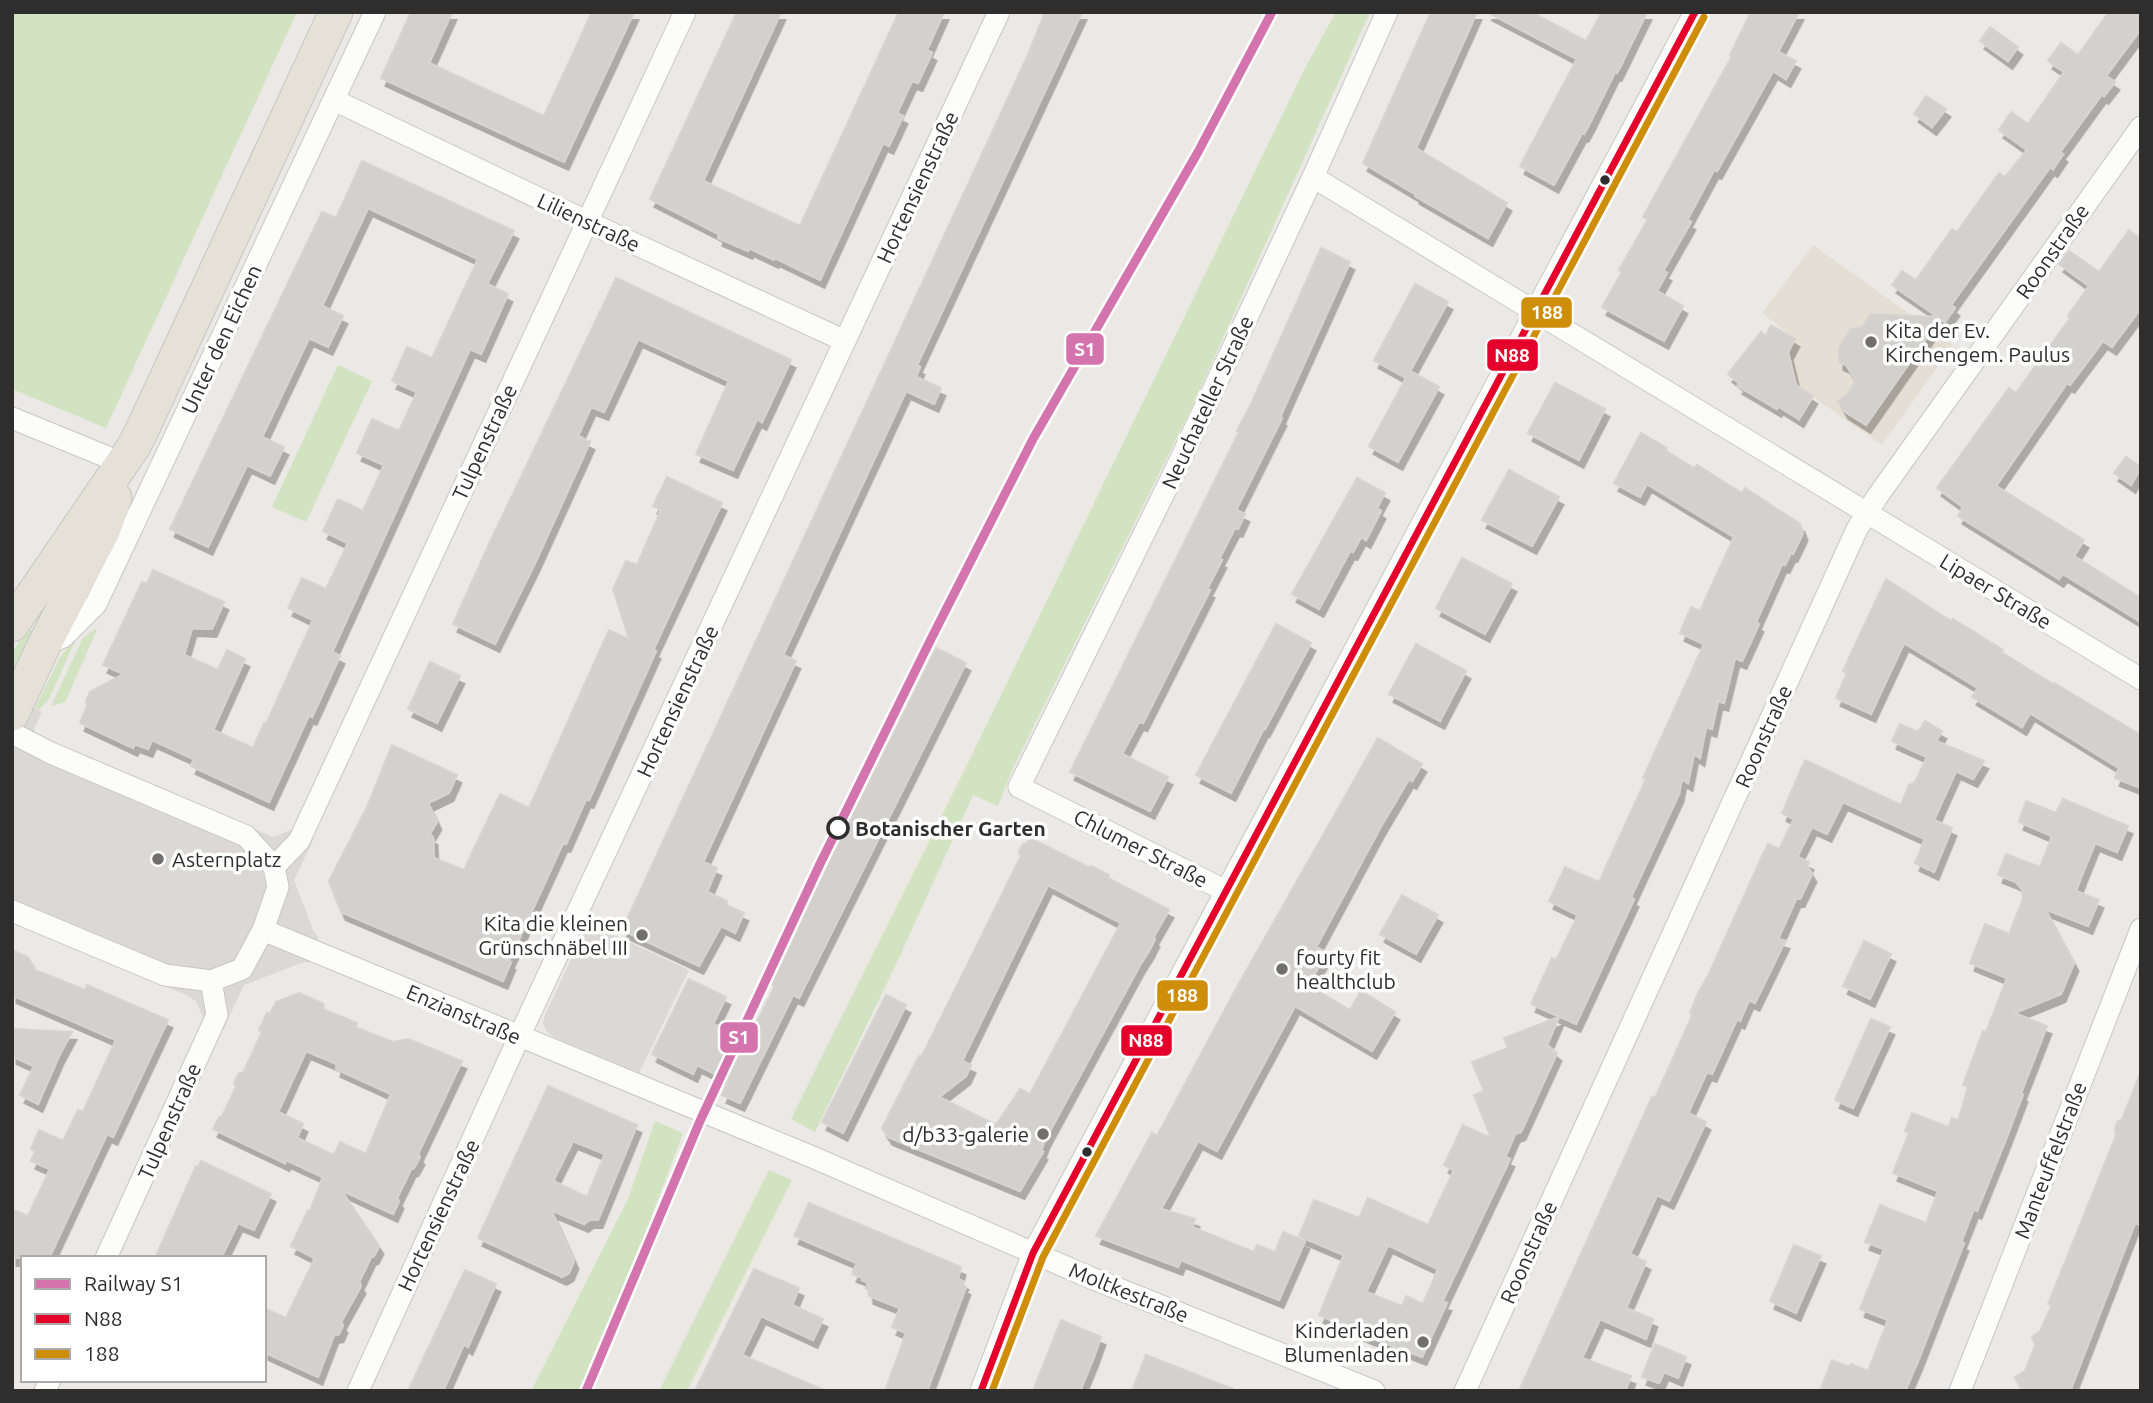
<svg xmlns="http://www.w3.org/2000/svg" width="2153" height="1403" font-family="Ubuntu,sans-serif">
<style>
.education{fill:#e4ded4}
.green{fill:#d2e3c1}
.plaza{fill:#dbd8d5}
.building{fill:#d3d0ce;stroke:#d6d3d1;stroke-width:2;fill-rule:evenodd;filter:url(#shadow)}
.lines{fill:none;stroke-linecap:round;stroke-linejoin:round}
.minor-casing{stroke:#c8c7c8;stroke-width:23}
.primary-casing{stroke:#c6c5c4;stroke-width:35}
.minor{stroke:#fcfcfb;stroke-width:21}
.primary{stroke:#e6e1d7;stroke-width:33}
.bus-1-casing{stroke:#fff;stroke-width:12}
.bus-2-casing{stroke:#fff;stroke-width:12}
.bus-1{stroke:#e4002b;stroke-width:7}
.bus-2{stroke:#cf8e09;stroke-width:7}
.rail-1-casing{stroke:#fff;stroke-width:14}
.rail-1{stroke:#d474ae;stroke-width:9}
.bus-dot{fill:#2e2e2e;stroke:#fff;stroke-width:2.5}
.poi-dot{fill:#706f6e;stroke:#fff;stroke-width:2.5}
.stop-dot{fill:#fff;stroke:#2e2e2e;stroke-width:3.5}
.labels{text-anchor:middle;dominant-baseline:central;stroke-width:7;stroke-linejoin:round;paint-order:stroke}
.street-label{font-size:21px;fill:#2e2e2e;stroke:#fff}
.poi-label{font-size:21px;fill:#2e2e2e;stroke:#fff;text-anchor:start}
.stop-label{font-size:21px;font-weight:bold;fill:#2e2e2e;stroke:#fff;text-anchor:start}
.line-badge{stroke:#fff;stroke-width:2.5}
.badge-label{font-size:19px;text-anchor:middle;font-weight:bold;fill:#fff}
</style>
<defs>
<filter id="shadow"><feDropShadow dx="4.5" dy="8" stdDeviation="0" flood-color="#0004"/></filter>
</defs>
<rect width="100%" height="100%" fill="#ebe8e5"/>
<!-- education -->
<path class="education" d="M1813 245 1953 345 1882 445 1796 385 1788 352 1795 339 1762 313Z"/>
<!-- green -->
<g class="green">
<path d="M12 12H297L106 428 12 389Z"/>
<path d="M1336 12H1370L1191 409 1013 768 998 806 973 795 899 958 815 1132 791 1119 973 753 1304 70Z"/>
<path d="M338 365 372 381 306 522 272 507Z"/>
<path d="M28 628 36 632 12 682V653Z"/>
<path d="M95 629 97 630 65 702 51 706 83 638Z"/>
<path d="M77 637 49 699 39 710 35 708 60 657Z"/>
<path d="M655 1121 683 1133 621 1297 581 1391H531L628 1199Z"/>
<path d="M769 1170 792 1180 687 1391H659Z"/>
</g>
<!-- plaza -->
<g class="plaza">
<path d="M12 698 42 712 34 729 37 736 273 837 293 829 314 838 294 880 313 930 319 938 309 963 304 962 244 985 224 1028 203 1018 196 1001 184 994 12 922Z"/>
<path d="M588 923 689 970 639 1073 555 1038 547 1032 543 1023 545 1015Z"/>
</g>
<!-- building -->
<g class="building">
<path d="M411 12H452L429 63 544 116 592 12H634L564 162 381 78Z"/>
<path d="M737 12H781L703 181 800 226 899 12H944L927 50 932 53 918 83 912 81 897 113 903 116 889 146 883 143 820 280 775 258 774 260 749 248 748 251 718 238 719 234 650 199Z"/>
<path d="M1045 12H1082L917 365 920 367 916 377 941 388 934 404 906 391 783 655 796 661 703 862 717 868 707 892 727 901 726 905 744 913 735 933 721 926 699 966 622 930 1027 57Z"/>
<path d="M1431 12H1477L1416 148 1507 203 1488 238 1415 196V194L1363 163Z"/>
<path d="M1487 12H1531L1586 41 1602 12H1647L1623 61 1617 73 1615 72 1590 123 1584 134 1582 133 1554 185 1520 166 1577 59Z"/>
<path d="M1751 12H1799L1778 52 1796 61 1786 79 1773 71 1717 171 1714 170 1687 220 1691 222 1663 271 1667 273 1657 291 1683 306 1664 341 1602 307 1622 272 1619 270 1648 219 1643 217 1732 56 1730 55Z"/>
<path d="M2109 12H2141V29L2106 76 2115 82 2104 96 2102 94 2060 152 2063 154 2053 169 2050 167 1951 305 1955 308 1945 322 1940 319 1866 425 1844 411 1838 401 1848 394 1856 380 1846 365 1839 362V348L1851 329 1862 327 1871 314 1938 317 1892 285 1902 271 1916 280 1952 229 1957 232 1999 173 2005 177 2027 150 1999 130 2011 112 2028 124 2064 72 2048 61 2061 43 2078 55Z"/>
<path d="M1990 27 2018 47 2008 61 1980 41Z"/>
<path d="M1926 96 1946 109 1932 127 1914 114Z"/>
<path d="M362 161 514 231 487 284 508 294 481 354 470 349 332 652 340 656 312 717 309 715 269 802 191 766 194 759 152 740 148 749 135 744 133 748 80 723 87 706 86 701 90 692 124 674 103 665 142 582 147 584 153 570 224 602 212 629 192 628 184 655 218 670 227 650 245 659 213 730 253 748 264 723 266 724 313 620 288 608 302 578 326 589 348 543 323 531 338 499 363 511 384 465 357 453 372 419 399 431 417 392 392 381 407 347 432 358 478 259 368 208 322 306 343 316 328 347 309 338 262 437 284 447 270 476 247 465 208 547 170 529 322 212 336 218Z"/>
<path d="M2129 230 2141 239V308L2112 347 2103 341 2070 385 2067 383 1996 486 2084 540 2074 556 2141 598V622L2063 574 2059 579 1958 516 1963 507 1937 488 2009 388 2016 393 2070 318 2068 316 2089 286 2059 264 2069 251 2099 272Z"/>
<path d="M1321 248 1350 262 1280 417 1282 418 1236 510 1245 514 1238 529 1235 528 1219 559 1222 560 1207 589 1210 590 1143 723 1139 722 1122 754 1168 777 1150 811 1070 772 1239 432 1237 431 1252 402Z"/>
<path d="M616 278 791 360 762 422 757 419 733 470 696 454 729 381 638 339 604 412 591 407 578 436 590 442 535 563 495 644 453 624 489 544Z"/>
<path d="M1415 284 1448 302 1410 371 1439 387 1398 462 1369 446 1406 378 1374 360Z"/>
<path d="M1771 325 1795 339 1788 352 1796 385 1813 396 1799 419 1778 406 1777 409 1738 386 1740 384 1728 374 1761 332 1766 336Z"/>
<path d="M1555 383 1605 409 1579 460 1528 433Z"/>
<path d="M1641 433 1667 448 1666 451 1694 468 1697 465 1742 493 1745 488 1800 524 1803 533 1793 554 1791 553 1785 565 1782 564 1756 622 1759 624 1742 661 1735 658 1724 703 1718 701 1712 729 1706 727 1700 758 1694 754 1688 783 1682 779 1679 794 1631 897 1634 899 1576 1024 1531 1004 1552 958 1556 960 1578 915 1549 901 1565 867 1599 882 1646 779 1643 778 1704 644 1680 633 1691 607 1700 611 1734 537 1647 484 1640 497 1614 483Z"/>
<path d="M2126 457 2141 467 2131 485 2114 473Z"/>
<path d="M1509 470 1559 497 1532 546 1482 520Z"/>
<path d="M667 477 722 503 653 650 656 651 589 800 586 799 566 844 563 843 509 961 511 962 503 981 341 912 329 881 367 807 392 745 457 775 449 793 428 803 437 822 429 835 433 837 434 858 464 870 500 794 529 808 609 630 629 639 613 589 626 561 637 565 661 510 653 506Z"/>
<path d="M1357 478 1385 493 1377 508 1381 511 1366 540 1361 537 1353 552 1350 551 1319 609 1292 594Z"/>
<path d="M1462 558 1512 584 1485 634 1436 608Z"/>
<path d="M1886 579 1951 621 1953 619 2003 650 2001 652 2053 684 2054 683 2141 735V788L2115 778 2119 768 2030 713 2022 727 1972 697 1978 688 1904 643 1871 714 1836 698 1847 673 1843 671 1848 660Z"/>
<path d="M1276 624 1311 643 1265 729 1264 728 1231 793 1196 775Z"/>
<path d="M1416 644 1466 671 1440 721 1389 694Z"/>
<path d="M936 648 966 663 799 998 793 995 740 1103 722 1095 728 1080 697 1065 693 1074 652 1054 689 979 726 997 713 1024 747 1041 775 986 769 983Z"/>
<path d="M430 662 460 676 437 723 408 709Z"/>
<path d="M1925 721 1942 731 1936 741 1984 761 1973 779 1956 771 1934 820 1952 828 1934 872 1915 863 1925 839 1843 802 1827 834 1812 827 1797 857 1809 862 1807 866 1812 874 1800 899H1796L1778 939 1785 941 1755 1003 1749 1000 1740 1021 1737 1019 1712 1074 1707 1072 1688 1113 1706 1122 1669 1201 1657 1195 1630 1254 1646 1262 1626 1308 1653 1319 1646 1339 1600 1319 1582 1358 1631 1376 1625 1391H1519L1652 1097 1655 1098 1693 1014 1690 1013 1699 991 1708 976 1763 854 1768 844 1779 849 1794 819 1782 813 1805 760 1901 805 1909 785 1915 782 1927 757 1892 741 1900 724 1918 732Z"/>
<path d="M1378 738 1422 764 1412 781 1409 779 1380 828 1316 947 1327 953 1308 985 1350 1010 1361 991 1395 1012 1372 1051 1295 1006 1217 1151 1198 1141 1161 1209 1195 1219 1192 1227 1254 1252 1257 1245 1275 1252 1283 1232 1305 1241 1279 1300 1181 1260 1178 1267 1096 1236 1152 1133 1157 1136 1237 987Z"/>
<path d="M2063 799 2128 826 2117 852 2095 843 2084 870 2076 891 2099 900 2088 926 2045 909 2074 963 2061 994 2014 1013 2047 1026 2021 1093 2023 1094 2006 1139 1977 1211 1974 1209 1961 1242 1964 1243 1918 1361 1905 1391H1820L1832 1360 1850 1367 1851 1364 1868 1371 1888 1320 1860 1309 1884 1249 1865 1242 1880 1205 1926 1223 1938 1191 1893 1173 1909 1133 1905 1131 1912 1113 1948 1127 1952 1118 1958 1121 1968 1087 1963 1085 1983 1031 1986 1032 2007 978 1970 963 1985 924 2009 934 2023 899 2022 889 2016 882 1998 875 2006 854 2040 867 2052 836 2019 822 2026 801 2056 813Z"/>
<path d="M1030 838 1090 868 1091 866 1109 875 1108 878 1169 910 1153 938 1155 939 1149 951 1140 965 1045 1140 1041 1151 1043 1152 1020 1191 888 1137 882 1128 919 1056H922L1021 856 1019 851 1023 844 1027 843ZM1048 885 1121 923 1030 1094 1020 1089 996 1125 939 1097 966 1076 971 1065 962 1061Z"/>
<path d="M1402 895 1438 915 1416 954 1380 934Z"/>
<path d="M1864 941 1891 954 1870 999 1843 986Z"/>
<path d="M12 950 28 957 35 970 85 990 87 985 168 1020 113 1137 107 1134 49 1258H12V1209L28 1216 50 1169 31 1161 35 1151 31 1149 39 1130 63 1141 78 1110 83 1112 116 1040 12 995Z"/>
<path d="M299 993 324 1004 323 1009 357 1023 355 1027 393 1042 408 1039 462 1061 418 1154 420 1157 414 1168 411 1169 397 1198 399 1201 393 1214 341 1190 379 1246 374 1256 371 1257 359 1282 361 1286 341 1322 343 1325 339 1334 334 1335 318 1377 264 1352V1308L286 1318 315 1258 291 1246 308 1210 310 1211 323 1177 286 1160 285 1163 213 1129 219 1117 222 1116 236 1087 234 1083 239 1073H243L250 1058 262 1032 259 1030 267 1013 270 1014 276 1002ZM306 1051 337 1064 336 1069 391 1094 366 1154 340 1142 334 1155 297 1138 303 1124 278 1112Z"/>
<path d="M886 995 906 1005 843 1133 822 1122Z"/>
<path d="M1559 1017 1547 1045 1557 1053 1521 1132 1515 1134 1510 1146 1505 1157 1510 1159 1442 1302 1447 1303 1422 1357 1367 1336 1319 1315 1344 1255 1299 1236 1314 1200 1359 1218 1368 1198 1428 1225 1454 1170 1444 1165 1463 1125 1491 1138 1474 1095 1484 1091 1472 1062 1508 1048 1504 1038ZM1388 1245 1438 1269 1423 1304 1406 1296 1402 1306 1366 1292Z"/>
<path d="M1871 1019 1890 1027 1853 1108 1835 1100Z"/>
<path d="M12 1029 72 1032 59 1056 38 1104 20 1095 34 1066 12 1056Z"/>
<path d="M2140 1074 2141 1225 2135 1223 2070 1391H2029L2020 1387 2015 1377 2025 1371 2035 1345 2032 1337 2040 1331 2052 1305 2048 1304 2116 1136 2115 1129 2117 1122 2122 1119Z"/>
<path d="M548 1086 637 1125 598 1220H589L584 1224 551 1210 574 1261 569 1273 562 1277 478 1238ZM573 1141 605 1154 587 1197 553 1181Z"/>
<path d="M201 1161 271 1194 254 1230 238 1223 221 1258H155L196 1166 198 1167Z"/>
<path d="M809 1203 961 1267 958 1279 964 1282 962 1285 966 1287 927 1391H885L906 1333 892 1327 900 1308 869 1296 867 1282 862 1280 863 1278 852 1274 857 1263 794 1236Z"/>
<path d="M1794 1245 1821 1256 1796 1313 1770 1301Z"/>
<path d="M754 1269 799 1288 792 1305 823 1319 813 1340 761 1316 742 1355 826 1391H695Z"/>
<path d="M465 1270 496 1284 468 1347 464 1344 443 1391H408Z"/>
<path d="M1061 1320 1101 1337 1094 1357 1080 1391H1033Z"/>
<path d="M1655 1344 1686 1357 1678 1378 1664 1372 1659 1383 1642 1377Z"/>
<path d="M1146 1355 1233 1389V1391H1132Z"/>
</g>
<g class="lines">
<defs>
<g id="minor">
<path d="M334 100 605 230 845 341"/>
<path d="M1313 177 2141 679"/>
<path d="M12 418 122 463"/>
<path d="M46 644 63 637 96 604 375 12"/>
<path d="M12 733 51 753 246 836 274 867 278 887 263 930 242 969 211 981 165 975 12 911"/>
<path d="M274 867 299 841 685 12"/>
<path d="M1226 891 1019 787 1175 471 1313 177 1387 12"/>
<path d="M263 930 810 1156 1089 1277 1374 1391"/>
<path d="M106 1258 217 1015 211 981"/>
<path d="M45 1391 50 1380"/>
<path d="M358 1391 519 1037 999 12"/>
<path d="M981 1391 1033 1253 1695 12"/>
<path d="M1465 1391 1857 529 1877 497 2141 127"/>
<path d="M1960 1391 2141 929"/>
</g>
<g id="primary">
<path d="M12 625 134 446 143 428 336 12"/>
<path d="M12 714 44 645 103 531 115 498"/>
</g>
</defs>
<!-- minor casing -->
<use href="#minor" class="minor-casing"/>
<!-- primary casing -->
<use href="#primary" class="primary-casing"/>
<!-- minor -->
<use href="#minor" class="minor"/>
<!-- primary -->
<use href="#primary" class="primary"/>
<defs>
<path id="bus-1" d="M981 1391 1033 1253 1695 12"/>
<path id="bus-2" d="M992 1391 1043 1257 1704 17"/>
</defs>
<!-- bus-1 casing -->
<use href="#bus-1" class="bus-1-casing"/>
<!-- bus-2 casing -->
<use href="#bus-2" class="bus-2-casing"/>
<!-- bus-1 -->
<use href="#bus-1" class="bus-1"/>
<!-- bus-2 -->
<use href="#bus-2" class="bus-2"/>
<defs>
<path id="rail-1" d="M586 1391 700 1121 819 866 931 639 1033 439 1198 152 1272 12"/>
</defs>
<!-- rail-1 casing -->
<use href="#rail-1" class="rail-1-casing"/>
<!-- rail-1 -->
<use href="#rail-1" class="rail-1"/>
</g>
<!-- markers -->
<g class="bus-dot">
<circle cx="1605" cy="180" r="6"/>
<circle cx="1087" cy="1152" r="6"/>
</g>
<g class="poi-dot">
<circle cx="1871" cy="342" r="7"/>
<circle cx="158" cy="859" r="7"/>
<circle cx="642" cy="935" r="7"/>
<circle cx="1282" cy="969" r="7"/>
<circle cx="1043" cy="1134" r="7"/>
<circle cx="1423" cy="1342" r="7"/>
</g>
<circle class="stop-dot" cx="838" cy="828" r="10"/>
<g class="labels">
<!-- street labels -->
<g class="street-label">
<text transform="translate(917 187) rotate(-65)">Hortensienstraße</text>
<text transform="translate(589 222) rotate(25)">Lilienstraße</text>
<text transform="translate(2052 251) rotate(-55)">Roonstraße</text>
<text transform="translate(221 339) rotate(-65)">Unter den Eichen</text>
<text transform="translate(1207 402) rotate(-65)">Neuchateller Straße</text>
<text transform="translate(484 442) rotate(-65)">Tulpenstraße</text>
<text transform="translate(1996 591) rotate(31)">Lipaer Straße</text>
<text transform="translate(677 701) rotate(-65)">Hortensienstraße</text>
<text transform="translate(1763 736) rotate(-66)">Roonstraße</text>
<text transform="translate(1141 848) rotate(27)">Chlumer Straße</text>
<text transform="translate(464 1014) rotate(23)">Enzianstraße</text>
<text transform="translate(169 1121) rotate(-66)">Tulpenstraße</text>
<text transform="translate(2050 1160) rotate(-69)">Manteuffelstraße</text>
<text transform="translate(438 1215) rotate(-65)">Hortensienstraße</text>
<text transform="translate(1528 1252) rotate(-66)">Roonstraße</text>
<text transform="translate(1129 1292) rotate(22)">Moltkestraße</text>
</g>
<!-- poi labels -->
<g class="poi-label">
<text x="1885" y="330">Kita der Ev.<tspan x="1885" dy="24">Kirchengem. Paulus</tspan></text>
<text x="172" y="859">Asternplatz</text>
<text x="628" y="923" text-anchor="end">Kita die kleinen<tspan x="628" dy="24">Grünschnäbel III</tspan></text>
<text x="1296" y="957">fourty fit<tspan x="1296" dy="24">healthclub</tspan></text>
<text x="1029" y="1134" text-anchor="end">d/b33-galerie</text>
<text x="1409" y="1330" text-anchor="end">Kinderladen<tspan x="1409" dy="24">Blumenladen</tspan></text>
</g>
<!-- stop labels -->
<g class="stop-label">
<text x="855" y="828">Botanischer Garten</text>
</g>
</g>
<g class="line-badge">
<rect x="1520" y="296" width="53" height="33" rx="7" fill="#cf8e09"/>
<rect x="1065" y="332" width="40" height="34" rx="7" fill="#d474ae"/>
<rect x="1486" y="338" width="53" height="34" rx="7" fill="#e4002b"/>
<rect x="1156" y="979" width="53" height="33" rx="7" fill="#cf8e09"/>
<rect x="719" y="1021" width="40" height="33" rx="7" fill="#d474ae"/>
<rect x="1120" y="1024" width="53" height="33" rx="7" fill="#e4002b"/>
</g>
<g class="badge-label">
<text x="1547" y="319">188</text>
<text x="1085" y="356">S1</text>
<text x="1512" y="362">N88</text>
<text x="1182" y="1002">188</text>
<text x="739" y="1044">S1</text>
<text x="1146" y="1047">N88</text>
</g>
<!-- border -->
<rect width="2153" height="1403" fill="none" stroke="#2e2e2e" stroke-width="28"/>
<!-- legend -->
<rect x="21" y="1256" width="245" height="126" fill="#ffffff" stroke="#ababab" stroke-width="2"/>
<rect x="35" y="1279" width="35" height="10" fill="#d474ae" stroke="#ababab" stroke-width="2"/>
<text x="84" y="1291" font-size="21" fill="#2e2e2e">Railway S1</text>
<rect x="35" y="1314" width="35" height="10" fill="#e4002b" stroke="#ababab" stroke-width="2"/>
<text x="84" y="1326" font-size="21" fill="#2e2e2e">N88</text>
<rect x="35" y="1349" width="35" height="10" fill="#cf8e09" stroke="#ababab" stroke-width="2"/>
<text x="84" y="1361" font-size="21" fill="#2e2e2e">188</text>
</svg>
